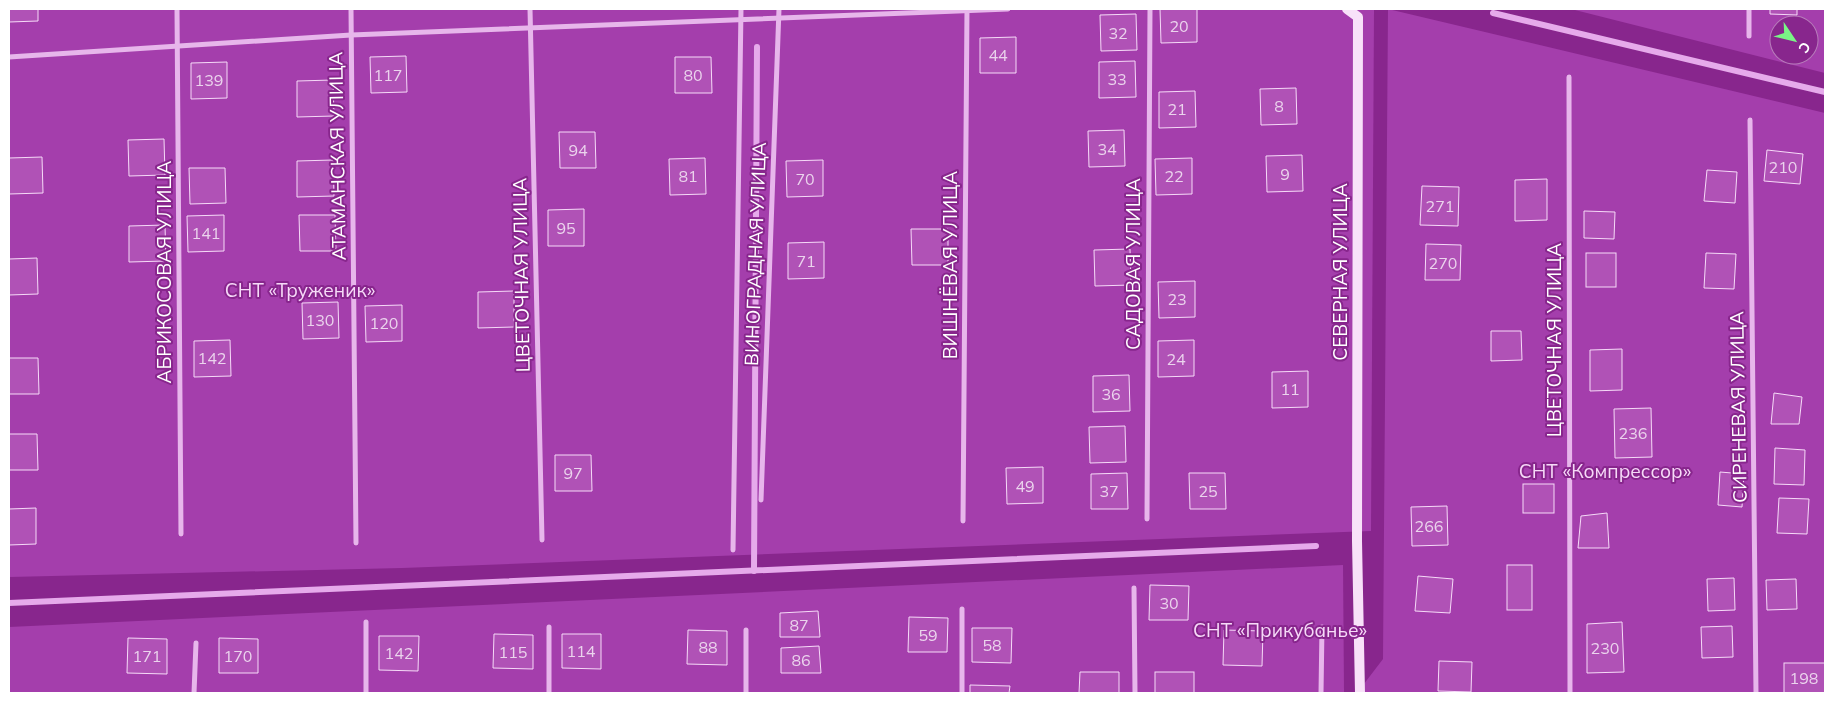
<svg xmlns="http://www.w3.org/2000/svg" width="1834" height="702" font-family="Mulish,sans-serif">
<style>
.green{fill:#a43eac;fill-rule:evenodd}
.lines{fill:none;stroke-linecap:round;stroke-linejoin:round}
.stream{stroke:#e6aaeb;stroke-width:6}
.building{fill:#b052b6;stroke:#f6daf8}
.street{stroke:#e7b6eb;stroke-width:5}
.secondary{stroke:#f8e1f9;stroke-width:10}
.labels{text-anchor:middle;dominant-baseline:central;stroke-width:4;stroke-linejoin:round;paint-order:stroke}
.number-label{font-size:16px;fill:#ebd4ed}
.street-label{font-size:19px;fill:#fff;stroke:#88268d}
.park-label{font-size:19px;fill:#f6daf8;stroke:#88268d}
</style>
<rect width="100%" height="100%" fill="#88268d"/>
<!-- green -->
<g class="green">
<path d="M9 9H1374L1371 531 402 568 9 577Z"/>
<path d="M1388 9 1825 113V693H1357L1383 659Z"/>
<path d="M1571 9H1825V73ZM1779 25H1809V55H1779Z"/>
<path d="M1343 565 1344 693H9V627Z"/>
</g>
<g class="lines">
<!-- stream -->
<g class="stream">
<path d="M1493 13 1825 92"/>
<path d="M754 571 757 47"/>
<path d="M9 603 1316 546"/>
</g>
</g>
<!-- building -->
<g class="building">
<path d="M9 9H38V21L9 22Z"/>
<path d="M1160 9H1197V42L1161 43Z"/>
<path d="M1770 9H1797V15L1770 14Z"/>
<path d="M1136 14 1137 50 1101 51 1100 15Z"/>
<path d="M1016 37V73H980V38Z"/>
<path d="M406 56 407 92 371 93 370 57Z"/>
<path d="M675 57H711L712 93H675Z"/>
<path d="M1135 61 1136 97 1099 98V62Z"/>
<path d="M227 62V98L191 99V63Z"/>
<path d="M333 80 334 116 297 117V81Z"/>
<path d="M1296 88 1297 124 1261 125 1260 89Z"/>
<path d="M1195 91 1196 127 1159 128V92Z"/>
<path d="M1124 130 1125 166 1089 167 1088 131Z"/>
<path d="M559 132H595L596 168H560Z"/>
<path d="M164 139 165 175 129 176 128 140Z"/>
<path d="M1767 150 1803 154 1800 184 1764 181Z"/>
<path d="M1302 155 1303 191 1267 192 1266 156Z"/>
<path d="M42 157 43 193 9 194V158Z"/>
<path d="M705 158 706 194 670 195 669 159Z"/>
<path d="M1192 158V194L1156 195 1155 159Z"/>
<path d="M333 160 334 196 297 197V161Z"/>
<path d="M823 160V196L787 197 786 161Z"/>
<path d="M189 168H225L226 203 190 204Z"/>
<path d="M1707 170 1737 172 1735 203 1704 201Z"/>
<path d="M1547 179V220L1515 221V180Z"/>
<path d="M1422 186 1459 187 1458 226 1420 225Z"/>
<path d="M584 209V246H548V210Z"/>
<path d="M1584 211 1615 212 1614 239 1584 238Z"/>
<path d="M224 215V251L188 252 187 216Z"/>
<path d="M299 215H335L336 251H300Z"/>
<path d="M165 225 166 261 129 262V226Z"/>
<path d="M911 229H948V265H912Z"/>
<path d="M824 242V278L788 279V243Z"/>
<path d="M1426 244 1461 245 1460 280H1425Z"/>
<path d="M1130 249 1131 285 1095 286 1094 250Z"/>
<rect x="1586" y="253" width="30" height="34"/>
<path d="M1706 253 1736 254 1734 289 1704 288Z"/>
<path d="M37 258 38 294 9 295V259Z"/>
<path d="M1195 281V317L1159 318 1158 282Z"/>
<path d="M514 291V327L478 328V292Z"/>
<path d="M338 302 339 338 303 339 302 303Z"/>
<path d="M402 305V341L366 342 365 306Z"/>
<path d="M1491 331H1521L1522 360 1491 361Z"/>
<path d="M230 340 231 376 194 377V341Z"/>
<path d="M1194 340V376L1158 377V341Z"/>
<path d="M1622 349V390L1590 391V350Z"/>
<path d="M9 358H38L39 394H9Z"/>
<path d="M1308 371V407L1272 408V372Z"/>
<path d="M1129 375 1130 411 1093 412V376Z"/>
<path d="M1774 393 1802 397 1799 424H1771Z"/>
<path d="M1651 408 1652 457 1615 458 1614 409Z"/>
<path d="M1125 426 1126 462 1090 463 1089 427Z"/>
<path d="M9 434H37L38 470H9Z"/>
<path d="M1775 448 1805 450 1804 485 1774 484Z"/>
<path d="M555 455H591L592 491H555Z"/>
<path d="M1043 467V503L1007 504 1006 468Z"/>
<path d="M1720 472 1744 474 1742 507 1718 505Z"/>
<path d="M1127 473 1128 509H1091V474Z"/>
<path d="M1189 473H1225L1226 509H1190Z"/>
<rect x="1523" y="484" width="31" height="29"/>
<path d="M1779 498 1809 499 1807 534 1777 533Z"/>
<path d="M1447 506 1448 545 1412 546 1411 507Z"/>
<path d="M36 508V544L9 545V509Z"/>
<path d="M1607 513 1609 548H1578L1581 516Z"/>
<rect x="1507" y="565" width="25" height="45"/>
<path d="M1418 576 1453 579 1450 613 1415 611Z"/>
<path d="M1734 578 1735 610 1708 611 1707 579Z"/>
<path d="M1796 579 1797 609 1767 610 1766 580Z"/>
<path d="M1150 585 1189 586 1188 620H1149Z"/>
<path d="M818 611 820 637H780V613Z"/>
<path d="M909 617 948 618 947 652H908Z"/>
<path d="M1622 622 1624 672 1587 673V624Z"/>
<path d="M1732 626 1733 657 1702 658 1701 627Z"/>
<path d="M972 628H1012L1011 663 972 662Z"/>
<path d="M688 630 727 631V665L687 664Z"/>
<path d="M1224 630 1263 631 1262 666 1223 665Z"/>
<path d="M494 634 533 635V669L493 668Z"/>
<path d="M562 634H601V669L562 668Z"/>
<path d="M379 636H419L418 671 379 670Z"/>
<path d="M128 638 167 639V674L127 673Z"/>
<path d="M219 638 258 639V673H219Z"/>
<path d="M819 646 821 673H781V648Z"/>
<path d="M1439 661 1472 662 1471 692 1438 691Z"/>
<rect x="1784" y="663" width="41" height="30"/>
<path d="M1080 672H1119V693H1079Z"/>
<rect x="1155" y="672" width="39" height="21"/>
<path d="M970 685 1010 686 1009 693H970Z"/>
</g>
<g class="lines">
<!-- street -->
<g class="street">
<path d="M177 9 181 534"/>
<path d="M351 9 356 543"/>
<path d="M530 9 542 540"/>
<path d="M1749 9V36"/>
<path d="M9 57 351 35 1008 9"/>
<path d="M1569 77 1570 693"/>
<path d="M1750 120 1756 693"/>
<path d="M761 500 779 9"/>
<path d="M1147 519 1150 9"/>
<path d="M963 521 967 9"/>
<path d="M733 550 741 9"/>
<path d="M1134 588 1135 693"/>
<path d="M549 627V693"/>
<path d="M746 630V693"/>
<path d="M194 693 196 643"/>
<path d="M366 693V622"/>
<path d="M962 693V609"/>
<path d="M1321 693 1322 627"/>
</g>
<!-- secondary -->
<path class="secondary" d="M1347 9 1358 17 1357 541 1360 693"/>
</g>
<g class="labels">
<!-- number labels -->
<g class="number-label">
<text x="1179" y="26">20</text>
<text x="1118" y="33">32</text>
<text x="998" y="55">44</text>
<text x="388" y="75">117</text>
<text x="693" y="75">80</text>
<text x="1117" y="79">33</text>
<text x="209" y="80">139</text>
<text x="1279" y="106">8</text>
<text x="1177" y="109">21</text>
<text x="1107" y="149">34</text>
<text x="578" y="150">94</text>
<text x="1783" y="167">210</text>
<text x="1285" y="174">9</text>
<text x="688" y="176">81</text>
<text x="1174" y="176">22</text>
<text x="805" y="179">70</text>
<text x="1440" y="206">271</text>
<text x="566" y="228">95</text>
<text x="206" y="233">141</text>
<text x="806" y="261">71</text>
<text x="1443" y="263">270</text>
<text x="1177" y="299">23</text>
<text x="320" y="320">130</text>
<text x="384" y="323">120</text>
<text x="212" y="358">142</text>
<text x="1176" y="359">24</text>
<text x="1290" y="389">11</text>
<text x="1111" y="394">36</text>
<text x="1633" y="433">236</text>
<text x="573" y="473">97</text>
<text x="1025" y="486">49</text>
<text x="1109" y="491">37</text>
<text x="1208" y="491">25</text>
<text x="1429" y="526">266</text>
<text x="1169" y="603">30</text>
<text x="799" y="625">87</text>
<text x="928" y="635">59</text>
<text x="992" y="645">58</text>
<text x="708" y="647">88</text>
<text x="1605" y="648">230</text>
<text x="581" y="651">114</text>
<text x="513" y="652">115</text>
<text x="399" y="653">142</text>
<text x="147" y="656">171</text>
<text x="238" y="656">170</text>
<text x="801" y="660">86</text>
<text x="1804" y="678">198</text>
</g>
<!-- street labels -->
<g class="street-label">
<text transform="translate(337 156) rotate(-91)">АТАМАНСКАЯ УЛИЦА</text>
<text transform="translate(755 254) rotate(-88)">ВИНОГРАДНАЯ УЛИЦА</text>
<text transform="translate(1133 264) rotate(-90)">САДОВАЯ УЛИЦА</text>
<text transform="translate(950 265) rotate(-90)">ВИШНЁВАЯ УЛИЦА</text>
<text transform="translate(164 272) rotate(-90)">АБРИКОСОВАЯ УЛИЦА</text>
<text transform="translate(1340 272) rotate(-90)">СЕВЕРНАЯ УЛИЦА</text>
<text transform="translate(521 275) rotate(-91)">ЦВЕТОЧНАЯ УЛИЦА</text>
<text transform="translate(1554 340) rotate(-90)">ЦВЕТОЧНАЯ УЛИЦА</text>
<text transform="translate(1738 407) rotate(-91)">СИРЕНЕВАЯ УЛИЦА</text>
</g>
<!-- park labels -->
<g class="park-label">
<text x="300" y="290">СНТ «Труженик»</text>
<text x="1605" y="471">СНТ «Компрессор»</text>
<text x="1280" y="630">СНТ «Прикубанье»</text>
</g>
</g>
<!-- border -->
<rect width="1834" height="702" fill="none" stroke="#ffffff" stroke-width="20"/>
<!-- north arrow -->
<g transform="translate(1794 40) rotate(125)"><circle r="24" fill="#88268d" stroke="#b87dbb"/>
<path d="M0-4L9 19L0 12L-9 19Z" fill="#7af486"/>
<text y="-8" font-size="14" font-weight="bold" text-anchor="middle" fill="#ffffff">С</text>
</g>
</svg>
